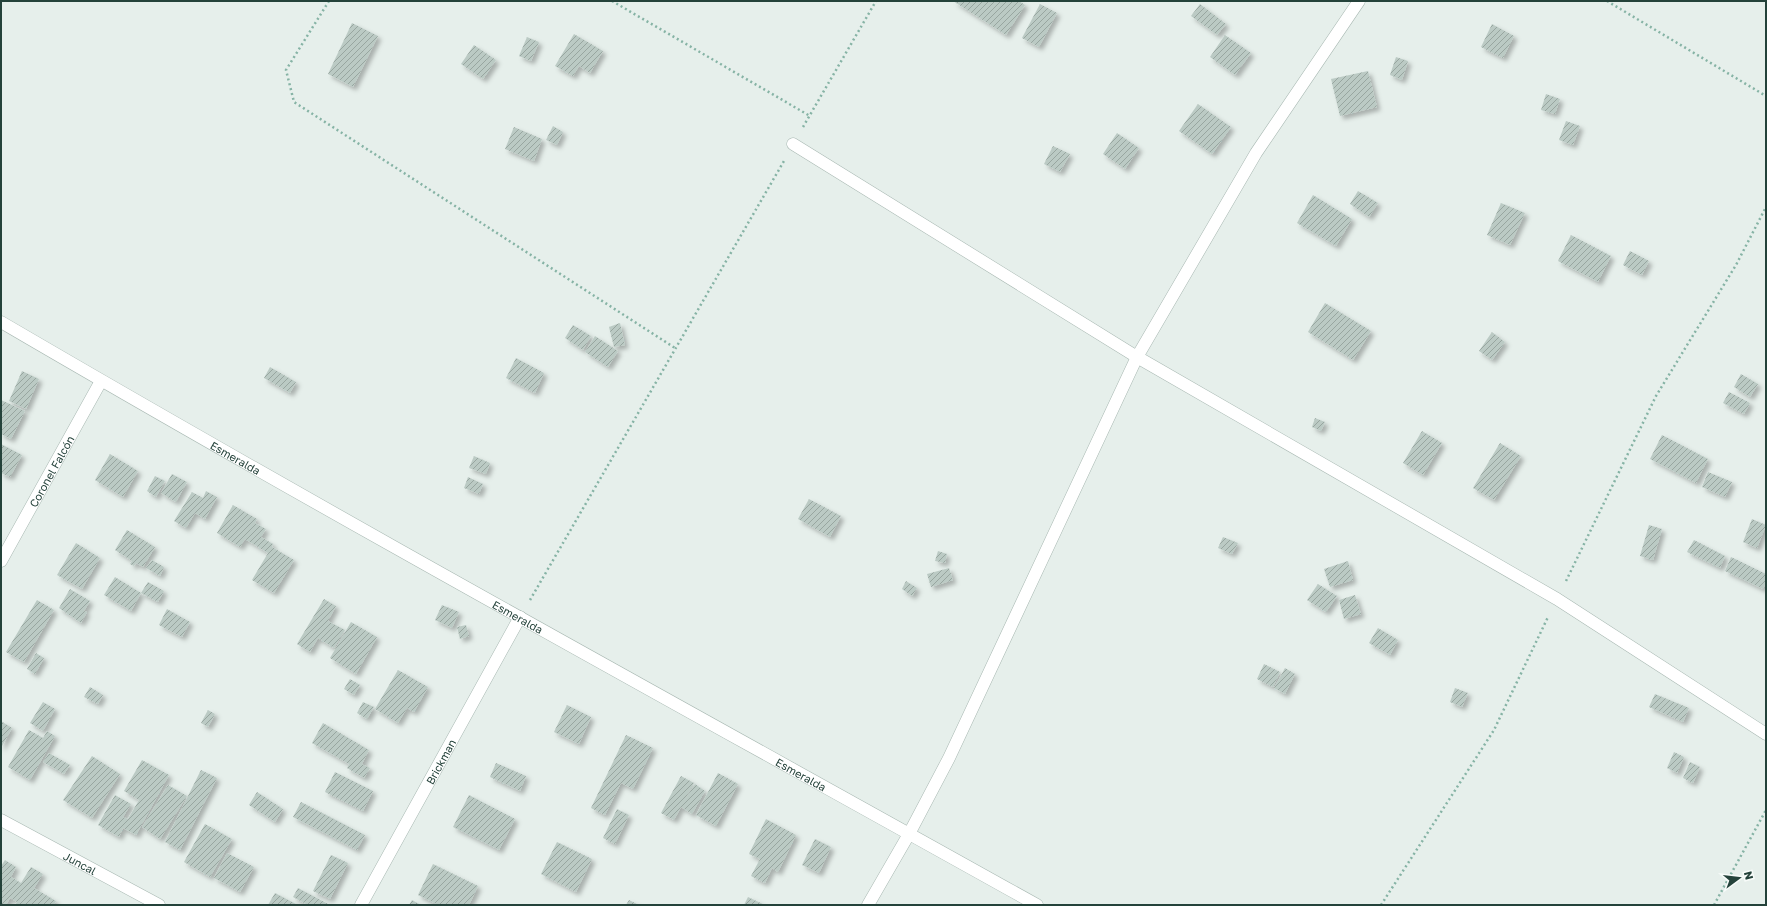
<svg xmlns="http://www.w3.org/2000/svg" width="1767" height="906" font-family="'Golos Text',sans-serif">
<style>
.building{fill:url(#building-hatch);filter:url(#shadow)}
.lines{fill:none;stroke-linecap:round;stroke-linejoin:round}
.minor-casing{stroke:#a8b8b2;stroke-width:13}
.path{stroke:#86b3a5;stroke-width:2.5;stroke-dasharray:2 3;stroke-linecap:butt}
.minor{stroke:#fff;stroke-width:12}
.labels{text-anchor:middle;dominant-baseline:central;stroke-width:4;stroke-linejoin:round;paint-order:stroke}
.street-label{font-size:11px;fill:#24423a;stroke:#f7fbf9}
</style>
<defs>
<pattern id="building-hatch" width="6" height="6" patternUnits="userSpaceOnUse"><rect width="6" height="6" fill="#bbcac4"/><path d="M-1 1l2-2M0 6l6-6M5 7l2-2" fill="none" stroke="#98a6a0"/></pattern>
<filter id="shadow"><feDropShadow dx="3.5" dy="3.5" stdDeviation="2" flood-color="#0004"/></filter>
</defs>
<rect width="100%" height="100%" fill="#e6efeb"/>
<!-- building -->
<g class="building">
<path d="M953 1H1019L1025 5 1006 35Z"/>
<path d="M1040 4 1057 13 1039 47 1022 38Z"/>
<path d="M1200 4 1226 24 1217 35 1191 16Z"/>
<path d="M352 23 378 36 353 87 328 74Z"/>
<path d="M1492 24 1514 36 1503 58 1481 47Z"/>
<path d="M574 34 603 51 590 73 579 66 573 76 555 66Z"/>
<path d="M1225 35 1251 53 1235 75 1210 57Z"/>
<path d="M527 37 539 42 531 61 519 56Z"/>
<path d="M474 45 496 60 483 79 461 64Z"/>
<path d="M1396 57 1408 61 1402 80 1390 75Z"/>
<path d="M1368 71 1377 107 1340 116 1331 79Z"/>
<path d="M1546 94 1560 99 1555 114 1541 110Z"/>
<path d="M1198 104 1231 127 1212 154 1179 131Z"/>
<path d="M1566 121 1580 126 1573 145 1559 140Z"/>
<path d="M553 126 563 132 557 145 546 140Z"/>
<path d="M514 127 542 139 534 161 505 149Z"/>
<path d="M1117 133 1139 148 1125 169 1103 154Z"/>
<path d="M1053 146 1070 154 1060 172 1044 164Z"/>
<path d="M1358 191 1378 203 1369 217 1350 204Z"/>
<path d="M1313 195 1352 219 1336 246 1297 223Z"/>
<path d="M1501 203 1525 213 1510 245 1487 235Z"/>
<path d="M1571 235 1611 256 1598 282 1558 261Z"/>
<path d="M1630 251 1649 261 1642 275 1623 265Z"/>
<path d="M1325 303 1371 331 1353 360 1308 332Z"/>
<path d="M620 323 625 345 614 347 609 327Z"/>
<path d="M573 325 591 336 583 350 565 338Z"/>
<path d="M1492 332 1505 342 1492 360 1479 351Z"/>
<path d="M595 336 618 351 608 367 585 352Z"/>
<path d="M516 358 544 373 535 393 506 378Z"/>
<path d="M270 367 296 382 290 393 264 378Z"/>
<path d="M22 371 39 379 26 409 9 401Z"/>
<path d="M1741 374 1758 384 1750 397 1734 387Z"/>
<path d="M1729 392 1750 403 1744 414 1723 403Z"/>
<path d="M1 400 25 411 11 439 1 434Z"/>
<path d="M1315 418 1325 422 1321 431 1312 427Z"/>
<path d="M1422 431 1442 443 1423 475 1403 463Z"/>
<path d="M1662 435 1708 459 1696 483 1650 459Z"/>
<path d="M1500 443 1521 456 1494 500 1473 488Z"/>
<path d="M1 444 22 455 10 477 1 473Z"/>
<path d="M110 454 138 471 123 497 95 480Z"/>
<path d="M474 456 490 463 486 474 469 468Z"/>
<path d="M1708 472 1732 482 1725 497 1702 487Z"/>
<path d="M172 474 187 482 176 502 161 493Z"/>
<path d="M155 476 165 481 156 497 147 491Z"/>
<path d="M468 477 483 484 479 494 464 488Z"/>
<path d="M206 491 217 497 205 519 195 513 186 528 174 521 192 492 203 498Z"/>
<path d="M809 499 841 516 830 537 798 519Z"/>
<path d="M233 505 257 519 255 523 266 529 261 537 273 544 272 547 294 560 274 593 252 580 268 553 245 539 240 547 217 533Z"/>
<path d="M1752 519 1766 525 1757 548 1743 542Z"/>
<path d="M1649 525 1662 529 1653 560 1640 556Z"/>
<path d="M127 530 155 547 143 567 136 563 134 566 130 564 132 561 115 550Z"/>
<path d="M1223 537 1238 543 1232 554 1218 548Z"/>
<path d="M1694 540 1725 556 1720 568 1687 552Z"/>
<path d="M76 543 100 558 82 589 57 575Z"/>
<path d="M938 551 947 554 945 563 935 561Z"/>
<path d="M1731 557 1766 574V582L1763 589 1725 571Z"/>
<path d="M152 560 164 567 160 576 146 568Z"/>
<path d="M1348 561 1353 580 1330 587 1324 569Z"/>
<path d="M949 568 953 580 931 587 927 574Z"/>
<path d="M115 577 141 593 131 611 104 595Z"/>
<path d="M906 581 917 588 912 596 902 589Z"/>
<path d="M148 582 164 591 158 602 141 593Z"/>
<path d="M1318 584 1337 596 1326 612 1307 600Z"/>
<path d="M70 589 90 601 84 611 87 612 81 623 59 608Z"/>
<path d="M1355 595 1361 614 1344 619 1339 600Z"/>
<path d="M324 599 336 606 328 621 345 630 334 648 318 638 310 652 297 644Z"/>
<path d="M37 600 54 610 24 662 6 652Z"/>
<path d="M442 605 459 612 452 628 435 620Z"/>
<path d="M167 609 190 622 182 637 159 625Z"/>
<path d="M351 622 377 637 356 674 330 658Z"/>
<path d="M466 625 469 636 460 639 457 627Z"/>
<path d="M1378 628 1398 640 1390 655 1369 643Z"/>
<path d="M36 653 44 658 35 674 27 669Z"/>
<path d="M1264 664 1280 672 1273 687 1257 679Z"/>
<path d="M1285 668 1295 674 1285 694 1274 688Z"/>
<path d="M398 670 428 687 414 712 407 708 398 723 375 709Z"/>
<path d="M350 679 360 685 354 695 344 689Z"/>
<path d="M90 687 103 695 98 704 84 697Z"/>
<path d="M1455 688 1468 693 1462 707 1450 702Z"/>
<path d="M1655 694 1689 708 1683 722 1649 707Z"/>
<path d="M43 702 55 709 43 731 30 723Z"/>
<path d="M363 702 374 707 367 719 357 713Z"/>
<path d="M567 705 591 717 579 744 554 732Z"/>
<path d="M208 710 215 714 208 727 201 723Z"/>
<path d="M1 721 12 728 1 748Z"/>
<path d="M323 723 369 750 362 764 370 768 364 778 347 768 349 764 312 743Z"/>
<path d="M29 730 43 738 47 731 55 736 30 780 8 767Z"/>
<path d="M626 735 653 748 633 789 621 783 605 815 591 808Z"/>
<path d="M1674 752 1684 757 1677 773 1667 768Z"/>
<path d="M49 753 70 765 64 774 43 762Z"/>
<path d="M92 756 120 774 92 818 63 800Z"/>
<path d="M142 760 169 775 136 835 123 828 119 837 98 825 115 795 131 804 123 817 128 819 139 800 124 791Z"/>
<path d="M1690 762 1700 767 1693 783 1683 778Z"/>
<path d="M496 763 526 776 520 791 490 777Z"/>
<path d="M201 770 217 778 180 850 165 842Z"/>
<path d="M335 772 373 791 363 811 325 792Z"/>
<path d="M718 773 738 784 716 826 696 815Z"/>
<path d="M681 776 694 783 684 801 695 784 705 791 692 814 681 807 674 820 661 813Z"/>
<path d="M168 785 187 796 160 839 142 827Z"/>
<path d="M257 792 283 809 275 822 249 805Z"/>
<path d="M469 795 515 819 499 850 453 827Z"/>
<path d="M301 802 365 835 357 850 293 817Z"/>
<path d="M617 809 629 815 615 844 603 838Z"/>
<path d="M766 819 796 835 778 872 772 868 765 883 751 876 760 859 749 854Z"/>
<path d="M205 824 232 839 210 877 184 862Z"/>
<path d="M815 839 831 847 819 873 802 865Z"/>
<path d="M557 842 592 859 576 892 541 874Z"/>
<path d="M227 853 254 867 240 892 214 878Z"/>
<path d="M331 855 348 863 330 899 313 891Z"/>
<path d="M5 860 16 867 11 877 21 883 31 867 43 874 34 888 56 901 54 905H15L17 902 10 898 6 905H1V866Z"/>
<path d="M433 864 478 886 469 905H438L418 895Z"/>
<path d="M298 888 330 905H308L293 897Z"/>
<path d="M275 893 298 905H268Z"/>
<path d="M748 897 765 905H744Z"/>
<path d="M412 900 421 905H409Z"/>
<path d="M629 900 639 905H626Z"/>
</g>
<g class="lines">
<defs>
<g id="minor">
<path d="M793 144 1137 357 1557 599 1766 734"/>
<path id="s1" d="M1 322C343 522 691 712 1037 905"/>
<path id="s2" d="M1 561 101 381"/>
<path id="s3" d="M1 820 159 905"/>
<path id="s4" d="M361 905 520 617"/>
<path d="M868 905 909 834 949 758 1137 357 1256 153 1359 1"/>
</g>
</defs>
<!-- minor casing -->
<use href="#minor" class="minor-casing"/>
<!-- path -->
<g class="path">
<path d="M329 1 286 70 294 102 675 348"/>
<path d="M612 1 810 116"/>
<path d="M1607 1 1766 96"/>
<path d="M803 127 876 1"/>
<path d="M1566 581 1656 396 1736 265 1766 207"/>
<path d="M530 600 784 161"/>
<path d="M1381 905 1494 730 1548 617"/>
<path d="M1714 905 1766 810"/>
</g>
<!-- minor -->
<use href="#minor" class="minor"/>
</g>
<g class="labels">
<!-- street labels -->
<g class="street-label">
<text stroke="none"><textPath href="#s1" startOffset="271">Esmeralda</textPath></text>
<text stroke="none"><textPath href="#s2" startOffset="103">Coronel Falcón</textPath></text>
<text stroke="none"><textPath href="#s1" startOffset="595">Esmeralda</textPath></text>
<text stroke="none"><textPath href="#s4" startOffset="164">Brickman</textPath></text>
<text stroke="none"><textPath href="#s1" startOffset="919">Esmeralda</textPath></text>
<text stroke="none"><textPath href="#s3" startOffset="90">Juncal</textPath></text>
</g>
</g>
<!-- border -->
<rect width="1767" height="906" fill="none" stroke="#24423a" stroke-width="4"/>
<!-- north arrow -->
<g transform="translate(1739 878) rotate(75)" stroke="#f7fbf9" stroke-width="3" paint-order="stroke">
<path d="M0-3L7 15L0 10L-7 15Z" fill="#24423a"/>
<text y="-6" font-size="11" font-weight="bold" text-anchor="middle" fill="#24423a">N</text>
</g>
</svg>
